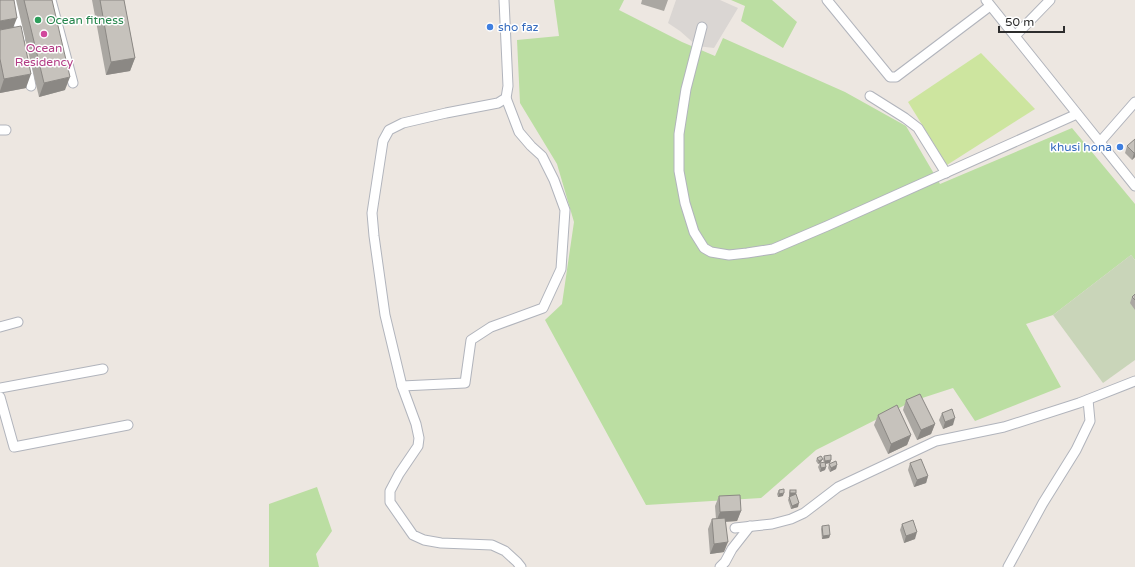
<svg xmlns="http://www.w3.org/2000/svg" width="1135" height="567" font-family="'Varela Round',sans-serif">
<style>
.green{fill:#bbdea2}
.cemetery{fill:#c9d5b9}
.pitch{fill:#cde59f}
.plaza{fill:#dad6d3}
.lines{fill:none;stroke-linecap:round;stroke-linejoin:round}
.minor-casing{stroke:#b1b4bc;stroke-width:11}
.minor{stroke:#fff;stroke-width:9}
.wall{fill:#aaa7a2}
.shaded-wall{fill:#8b8884}
.building{fill:#c6c2bc;stroke:#8b8884}
.leisure-dot{fill:#2e9e5b;stroke:#fff;stroke-width:1.5}
.shop-dot{fill:#3f7fe0;stroke:#fff;stroke-width:1.5}
.hotel-dot{fill:#d1479c;stroke:#fff;stroke-width:1.5}
.labels{text-anchor:middle;dominant-baseline:central;stroke-width:3;stroke-linejoin:round;paint-order:stroke}
.leisure-label{font-size:12px;fill:#27864d;stroke:#fff;text-anchor:start}
.shop-label{font-size:12px;fill:#366cbe;stroke:#fff;text-anchor:start}
.hotel-label{font-size:12px;fill:#b23c85;stroke:#fff}
</style>
<rect width="100%" height="100%" fill="#ede7e1"/>
<!-- green -->
<g class="green">
<path d="M554 0H624L619 10 682 42 715 56 723 38 845 92 906 126 940 184 1072 128 1135 204V260L1131 255 1053 315 1026 324 1061 387 975 421 953 388 913 401 816 450 761 498 646 505 545 320 562 304 574 222 557 164 520 103 517 40 559 36Z"/>
<path d="M731 0H772L797 22 783 48 741 21 745 6Z"/>
<path d="M317 487 332 531 316 554 319 567H269V504Z"/>
</g>
<!-- cemetery -->
<path class="cemetery" d="M1131 255 1135 260V360L1103 383 1053 315Z"/>
<!-- pitch -->
<path class="pitch" d="M981 53 1035 109 947 165 908 102Z"/>
<!-- plaza -->
<path class="plaza" d="M676 0H720L738 8 714 48 697 46 680 31 668 23Z"/>
<g class="lines">
<defs>
<g id="minor">
<path d="M14 0 21 38"/>
<path d="M51 0 73 83"/>
<path d="M504 0 508 86 506 98 498 103 446 113 403 123 389 130 383 141 372 213 374 236 385 315 402 386 416 424 419 438 418 446 399 474 390 491V502L413 535 424 540 441 543 492 545 505 551 517 562 521 567"/>
<path d="M827 0 890 77H896L990 6"/>
<path d="M986 0 1135 186"/>
<path d="M702 27 686 89 679 134V171L685 203 694 232 704 248 711 252 729 255 747 253 773 249 827 226 1077 114"/>
<path d="M1015 36 1050 0"/>
<path d="M27 66 31 86"/>
<path d="M870 96 905 118 918 128 946 173"/>
<path d="M0 130H6"/>
<path d="M1100 142 1135 102"/>
<path d="M0 327 18 322"/>
<path d="M402 386 465 383 471 340 491 327 543 308 561 269 565 210 554 180 542 156 531 146 519 132 506 98"/>
<path d="M0 388 103 369"/>
<path d="M0 397 14 447 128 425"/>
<path d="M735 528 772 524 791 519 804 513 838 487 936 441 1004 427 1079 403 1135 381"/>
<path d="M720 567 725 562 732 549 750 526"/>
<path d="M1008 567 1043 503 1076 450 1090 421 1088 400"/>
</g>
</defs>
<!-- minor casing -->
<use href="#minor" class="minor-casing"/>
<!-- minor -->
<use href="#minor" class="minor"/>
</g>
<!-- wall -->
<g class="wall">
<path d="M16 0H52L65 90 39 97Z"/>
<path d="M92 0H124L135 58 130 71 106 75Z"/>
<path d="M642 0H668L664 11 641 4Z"/>
<path d="M0 30 26 88 0 93Z"/>
<path d="M1135 139V157L1132 160 1125 153 1127 146Z"/>
<path d="M1135 294V310L1130 303 1132 297Z"/>
<path d="M906 400 935 424 931 434 917 440 903 410Z"/>
<path d="M942 413 953 425 943 429 939 420Z"/>
<path d="M878 415 911 435 907 445 888 454 874 425Z"/>
<path d="M824 456 831 460 830 463 825 464 826 467 825 470 820 472 818 467 820 463 818 464 816 461 817 458 821 462 820 463 824 462 823 460Z"/>
<path d="M910 463 928 476 926 483 914 487 908 470Z"/>
<path d="M829 464 837 465 836 469 830 472 828 468Z"/>
<path d="M779 490 783 496 778 497 777 494Z"/>
<path d="M790 490 796 493 795 494 798 507 791 509 788 500 789 497V493Z"/>
<path d="M719 496 741 511 737 521 726 522 724 552 710 554 708 529 712 519H716L715 506Z"/>
<path d="M902 524 915 539 904 543 900 530Z"/>
<path d="M822 526 830 535 829 538 822 539 821 529Z"/>
</g>
<!-- shaded-wall -->
<g class="shaded-wall">
<path d="M17 18 13 28 0 30V21Z"/>
<path d="M135 58 130 71 106 75 111 62Z"/>
<path d="M31 74 26 88 0 93V91L4 79Z"/>
<path d="M70 77 65 90 39 97 44 83Z"/>
<path d="M1134 153H1135V157L1132 160Z"/>
<path d="M955 418 953 425 943 429 945 422Z"/>
<path d="M935 424 931 434 917 440 921 430Z"/>
<path d="M911 435 907 445 888 454 891 444Z"/>
<path d="M823 459 821 462 818 464 819 461Z"/>
<path d="M831 460 830 463 824 464 825 461Z"/>
<path d="M837 465 836 469 830 472 831 468Z"/>
<path d="M826 467 825 470 820 472 821 468Z"/>
<path d="M928 476 926 483 914 487 917 480Z"/>
<path d="M784 493 783 496 778 497 779 494Z"/>
<path d="M790 493H796L794 497H789Z"/>
<path d="M799 503 798 507 791 509 792 506Z"/>
<path d="M741 511 737 521 716 522 720 512Z"/>
<path d="M917 532 915 539 904 543 906 536Z"/>
<path d="M830 535 829 538 822 539 823 536Z"/>
<path d="M728 542 724 552 710 554 714 544Z"/>
</g>
<!-- building -->
<g class="building">
<path d="M0 0H14L17 18 0 21Z"/>
<path d="M24 0H52L70 77 44 83Z"/>
<path d="M100 0H124L135 58 111 62Z"/>
<path d="M21 26 31 74 4 79 0 59V30Z"/>
<path d="M1135 139V153H1134L1127 146Z"/>
<path d="M1135 294V300L1132 297Z"/>
<path d="M920 394 935 424 921 430 906 400Z"/>
<path d="M897 405 911 435 891 444 878 415Z"/>
<path d="M952 409 955 418 945 422 942 413Z"/>
<path d="M831 455V460L825 461 824 456Z"/>
<path d="M821 456 823 459 819 461 817 458Z"/>
<path d="M921 459 928 476 917 480 910 463Z"/>
<path d="M836 461 837 465 831 468 829 464Z"/>
<path d="M825 462 826 467 821 468 820 463Z"/>
<path d="M784 489V493L779 494V490Z"/>
<rect x="790" y="490" width="6" height="3"/>
<path d="M796 494 799 503 792 506 789 497Z"/>
<path d="M740 495 741 511 720 512 719 496Z"/>
<path d="M725 518 728 542 714 544 712 519Z"/>
<path d="M913 520 917 532 906 536 902 524Z"/>
<path d="M829 525 830 535 823 536 822 526Z"/>
</g>
<!-- markers -->
<circle class="leisure-dot" cx="38" cy="20" r="4"/>
<g class="shop-dot">
<circle cx="490" cy="27" r="4"/>
<circle cx="1120" cy="147" r="4"/>
</g>
<circle class="hotel-dot" cx="44" cy="34" r="4"/>
<g class="labels">
<!-- leisure labels -->
<g class="leisure-label">
<text x="46" y="20">Ocean fitness</text>
</g>
<!-- shop labels -->
<g class="shop-label">
<text x="498" y="27">sho faz</text>
<text x="1112" y="147" text-anchor="end">khusi hona</text>
</g>
<!-- hotel labels -->
<g class="hotel-label">
<text x="44" y="48">Ocean<tspan x="44" dy="14">Residency</tspan></text>
</g>
</g>
<!-- scale -->
<path d="M999 26v6h65v-6" fill="none" stroke="#2d2d2d" stroke-width="2"/>
<text x="1005" y="26" font-size="12" fill="#2d2d2d" stroke="#ffffff" stroke-width="3" paint-order="stroke">50 m</text>
</svg>
